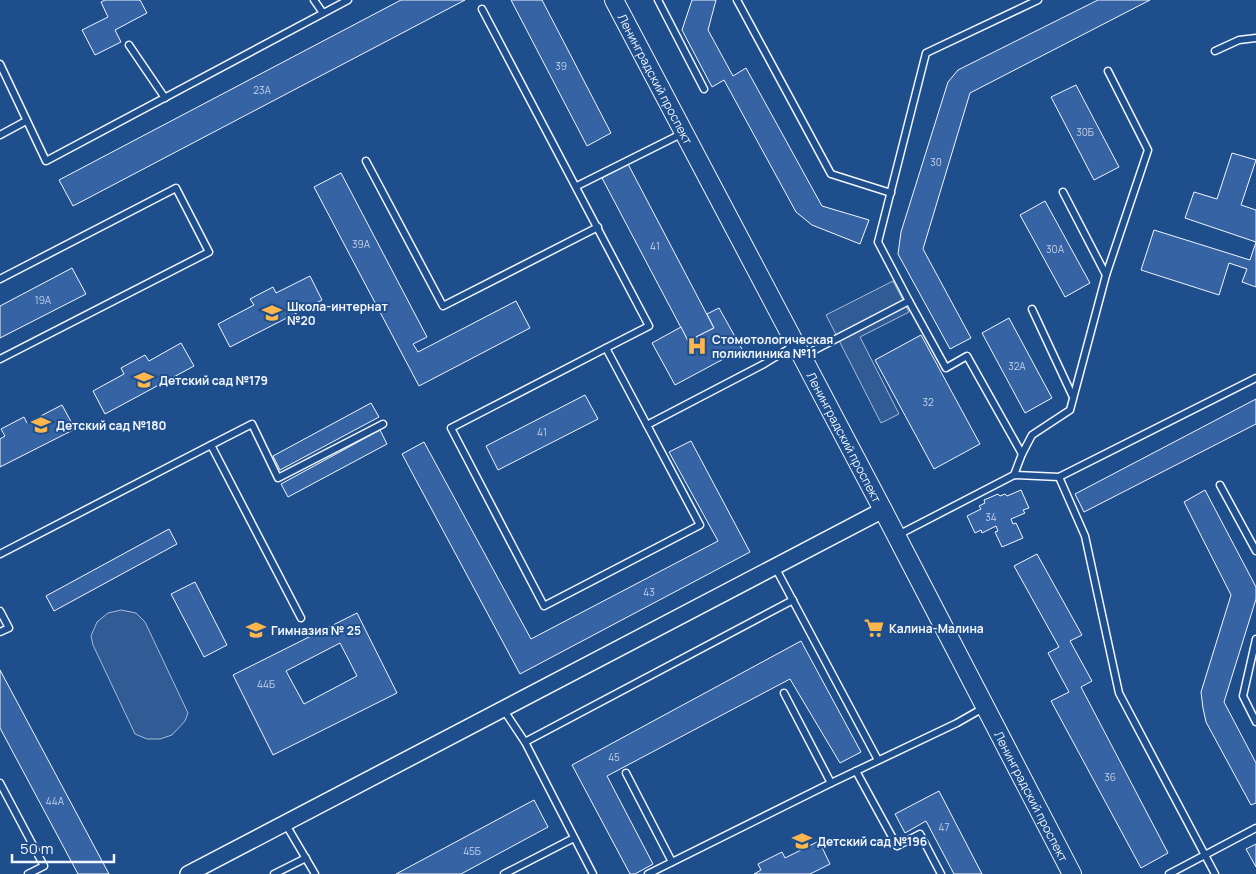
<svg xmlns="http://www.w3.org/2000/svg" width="1256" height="874" font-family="Manrope,sans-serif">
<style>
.built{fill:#305b95;stroke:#a8bbd7}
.building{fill:#3563a3;stroke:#f2f6ff;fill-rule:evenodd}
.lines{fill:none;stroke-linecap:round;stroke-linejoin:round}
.service-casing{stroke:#f2f6ff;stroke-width:9}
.tertiary-casing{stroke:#f2f6ff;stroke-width:18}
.secondary-casing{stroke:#f2f6ff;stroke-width:20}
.service{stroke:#1f4e8c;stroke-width:6}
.tertiary{stroke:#1f4e8c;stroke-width:15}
.secondary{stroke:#1f4e8c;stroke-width:18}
.labels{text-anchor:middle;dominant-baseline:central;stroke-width:4;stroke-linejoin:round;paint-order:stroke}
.number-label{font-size:10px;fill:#c3d1e8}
.street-label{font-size:12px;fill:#f2f6ff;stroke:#1f4e8c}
.poi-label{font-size:12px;font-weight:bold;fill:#f2f6ff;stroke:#1f4e8c;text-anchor:start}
</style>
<rect width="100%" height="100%" fill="#1f4e8c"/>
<!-- built -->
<g class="built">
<path d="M893 281 909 312 860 337 899 414 881 423 826 315Z"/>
<path d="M121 610 136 613 145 622 188 713 185 721 172 735 160 739H147L135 734 93 645 91 636 97 622 108 613Z"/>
</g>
<!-- building -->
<g class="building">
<path d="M105 0H140L147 13 115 30 121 42 95 55 82 30 108 17 101 2Z"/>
<path d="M401 0H465L73 206 59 180Z"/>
<path d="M511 0H542L611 133 587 146Z"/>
<path d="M692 0H716L708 30 733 76 746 68 822 206 869 220 860 244 812 225 796 212 724 80 712 87 682 30Z"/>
<path d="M1098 0H1150L970 93 923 249 971 338 950 349 898 254 901 232 948 82 958 70Z"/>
<path d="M1076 85 1119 167 1094 180 1051 97Z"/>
<path d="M1232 153 1256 160 1241 205 1256 210V287L1242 282 1247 269 1229 263 1219 295 1141 270 1154 230 1250 260 1256 242 1185 218 1194 192 1217 199Z"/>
<path d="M628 164 714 328 688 341 602 178Z"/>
<path d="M341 173 427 337 413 344 418 352 516 301 530 328 419 386 314 187Z"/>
<path d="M1045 201 1090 283 1065 297 1020 215Z"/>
<path d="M72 268 86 294 0 338V306Z"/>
<path d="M310 276 322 300 230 347 218 324 254 305 250 299 273 287 276 293Z"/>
<path d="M719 308 742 349 675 385 652 343 681 327 688 341 714 328 707 314Z"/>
<path d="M1009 318 1052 398 1025 413 982 333Z"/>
<path d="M921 335 980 444 934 469 875 360Z"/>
<path d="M181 343 194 366 105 414 93 391 124 374 121 368 145 355 149 361Z"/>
<path d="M585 395 598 419 498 470 486 446Z"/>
<path d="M1256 399V424L1084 512 1075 494Z"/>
<path d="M371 403 379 417 280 470 273 456Z"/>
<path d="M62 405 75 429 0 467V439L5 436 1 429 24 417 27 423Z"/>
<path d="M380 430 387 444 288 497 281 484Z"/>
<path d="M691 441 750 552 520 674 402 454 424 442 531 639 718 541 669 452Z"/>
<path d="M1021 490 1029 508 1023 510 1025 513 1011 519 1013 524 1016 523 1023 538 1002 547 995 532 998 531 996 526 982 533 981 530 975 533 967 516 981 509 979 506 985 503 984 500 998 494 1000 496 1005 494 1007 496Z"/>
<path d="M1205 490 1256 587V599L1224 702 1256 763V803L1251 805 1206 722 1203 708 1201 692 1231 595 1184 502Z"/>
<path d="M169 529 177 544 54 611 46 596Z"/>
<path d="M1037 554 1082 635 1070 641 1092 681 1081 687 1168 853 1141 868 1051 701 1069 692 1048 653 1059 647 1014 566Z"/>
<path d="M195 582 227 645 204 657 171 594Z"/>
<path d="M357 613 397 693 273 755 233 675ZM340 643 357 676 304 704 286 671Z"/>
<path d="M801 641 861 752 840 763 790 679 607 776 653 864 635 874H630L572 765Z"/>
<path d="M0 670 109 874H78L0 728Z"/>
<path d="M939 791 982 874H954L926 821 905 833 895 814Z"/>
<path d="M534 800 548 827 461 874H396Z"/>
<path d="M819 841 830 864 810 874H754L761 870 758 864 782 852 785 858Z"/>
<path d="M1256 844V867L1246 849Z"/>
</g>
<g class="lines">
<defs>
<g id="service">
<path d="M314 0 323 13"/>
<path d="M658 0 704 89"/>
<path d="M737 0 831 174 891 193"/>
<path d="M482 9 649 326 606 348 647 425 764 364 795 345"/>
<path d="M129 45 165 98"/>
<path d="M1215 51 1239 40 1256 38"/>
<path d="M0 64 46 161 348 0"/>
<path d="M0 135 26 121"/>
<path d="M366 161 443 306 598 227"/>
<path d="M577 186 683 133"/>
<path d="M1063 192 1106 275"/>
<path d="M0 279 176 188 209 252 0 359"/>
<path d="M909 301 946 368 967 356 1022 454"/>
<path d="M1032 309 1073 397"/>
<path d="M606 348 451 428 544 606 700 525 647 425"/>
<path d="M803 356 909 301 878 242 926 53 1038 0"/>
<path d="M211 445 252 424 278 478 383 424"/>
<path d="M1014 475 1022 454 1032 435 1070 410 1106 275 1148 150 1108 71"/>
<path d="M1059 477 1085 536 1119 693 1215 874"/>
<path d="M1220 485 1256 551"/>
<path d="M898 535 1014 475 1059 477 1256 378"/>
<path d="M0 554 211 445 301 618"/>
<path d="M775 567 878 760"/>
<path d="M0 611 9 628 0 632"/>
<path d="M1256 639 1243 696 1256 722"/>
<path d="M784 693 831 783"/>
<path d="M503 709 525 742 593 874"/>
<path d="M525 742 793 600"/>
<path d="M856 771 897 846 920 834 941 874"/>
<path d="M626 773 672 862"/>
<path d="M0 783 44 866 28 874"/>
<path d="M285 823 315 874"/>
<path d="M274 874 306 858"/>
<path d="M504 874 574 838"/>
<path d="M648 874 831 783 957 723 985 707"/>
<path d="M1169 874 1256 828"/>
</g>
<path id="tertiary" d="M188 874 883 510"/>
<g id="secondary">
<path id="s1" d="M614 0 883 510 1072 874"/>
</g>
</defs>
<!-- service casing -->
<use href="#service" class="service-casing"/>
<!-- tertiary casing -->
<use href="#tertiary" class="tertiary-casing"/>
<!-- secondary casing -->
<use href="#secondary" class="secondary-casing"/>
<!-- service -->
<use href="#service" class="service"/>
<!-- tertiary -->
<use href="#tertiary" class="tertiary"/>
<!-- secondary -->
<use href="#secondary" class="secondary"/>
</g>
<!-- icons -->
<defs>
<symbol id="school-bare" viewBox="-9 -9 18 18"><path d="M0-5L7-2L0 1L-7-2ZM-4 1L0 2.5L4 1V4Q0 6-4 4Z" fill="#ffb74d" stroke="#1f4e8c" stroke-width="2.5" paint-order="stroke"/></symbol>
<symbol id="hospital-bare" viewBox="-9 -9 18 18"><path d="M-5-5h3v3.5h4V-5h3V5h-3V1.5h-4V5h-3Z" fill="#ffb74d" stroke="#1f4e8c" stroke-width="2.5" paint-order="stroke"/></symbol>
<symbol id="supermarket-bare" viewBox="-9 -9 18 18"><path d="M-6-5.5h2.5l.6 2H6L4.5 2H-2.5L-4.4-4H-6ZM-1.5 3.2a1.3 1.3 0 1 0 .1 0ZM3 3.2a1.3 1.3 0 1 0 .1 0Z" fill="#ffb74d" stroke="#1f4e8c" stroke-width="2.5" paint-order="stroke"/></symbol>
</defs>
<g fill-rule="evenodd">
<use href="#school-bare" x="258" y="299" width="28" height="28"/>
<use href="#hospital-bare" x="683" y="332" width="28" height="28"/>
<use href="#school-bare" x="130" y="366" width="28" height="28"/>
<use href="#school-bare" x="27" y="411" width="28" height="28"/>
<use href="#supermarket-bare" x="860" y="614" width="28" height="28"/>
<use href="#school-bare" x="242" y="616" width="28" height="28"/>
<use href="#school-bare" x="788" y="827" width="28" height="28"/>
</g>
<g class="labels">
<!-- number labels -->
<g class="number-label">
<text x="561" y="66">39</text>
<text x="262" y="90">23А</text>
<text x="1085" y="132">30Б</text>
<text x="936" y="162">30</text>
<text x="361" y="244">39А</text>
<text x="655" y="246">41</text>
<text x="1055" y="249">30А</text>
<text x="43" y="300">19А</text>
<text x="1017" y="366">32А</text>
<text x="928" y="402">32</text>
<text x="542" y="432">41</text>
<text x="991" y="517">34</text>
<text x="649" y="592">43</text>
<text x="266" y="684">44Б</text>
<text x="614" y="757">45</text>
<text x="1110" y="777">36</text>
<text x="55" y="801">44А</text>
<text x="944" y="827">47</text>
<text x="472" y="851">45Б</text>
</g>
<!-- street labels -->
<g class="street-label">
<text stroke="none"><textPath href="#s1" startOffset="89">Ленинградский проспект</textPath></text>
<text stroke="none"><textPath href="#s1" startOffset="494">Ленинградский проспект</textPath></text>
<text stroke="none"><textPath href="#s1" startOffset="899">Ленинградский проспект</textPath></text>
</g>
<!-- poi labels -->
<g class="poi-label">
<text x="287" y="306">Школа-интернат<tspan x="287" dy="14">№20</tspan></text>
<text x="712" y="339">Стомотологическая<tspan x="712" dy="14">поликлиника №11</tspan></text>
<text x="159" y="380">Детский сад №179</text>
<text x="56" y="425">Детский сад №180</text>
<text x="889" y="628">Калина-Малина</text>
<text x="271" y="630">Гимназия № 25</text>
<text x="817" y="841">Детский сад №196</text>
</g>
</g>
<!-- scale -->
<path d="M12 854v8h102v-8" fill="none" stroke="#f2f6ff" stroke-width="2.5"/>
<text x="20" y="854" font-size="15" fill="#f2f6ff" stroke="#1f4e8c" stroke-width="4" paint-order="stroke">50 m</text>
</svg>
